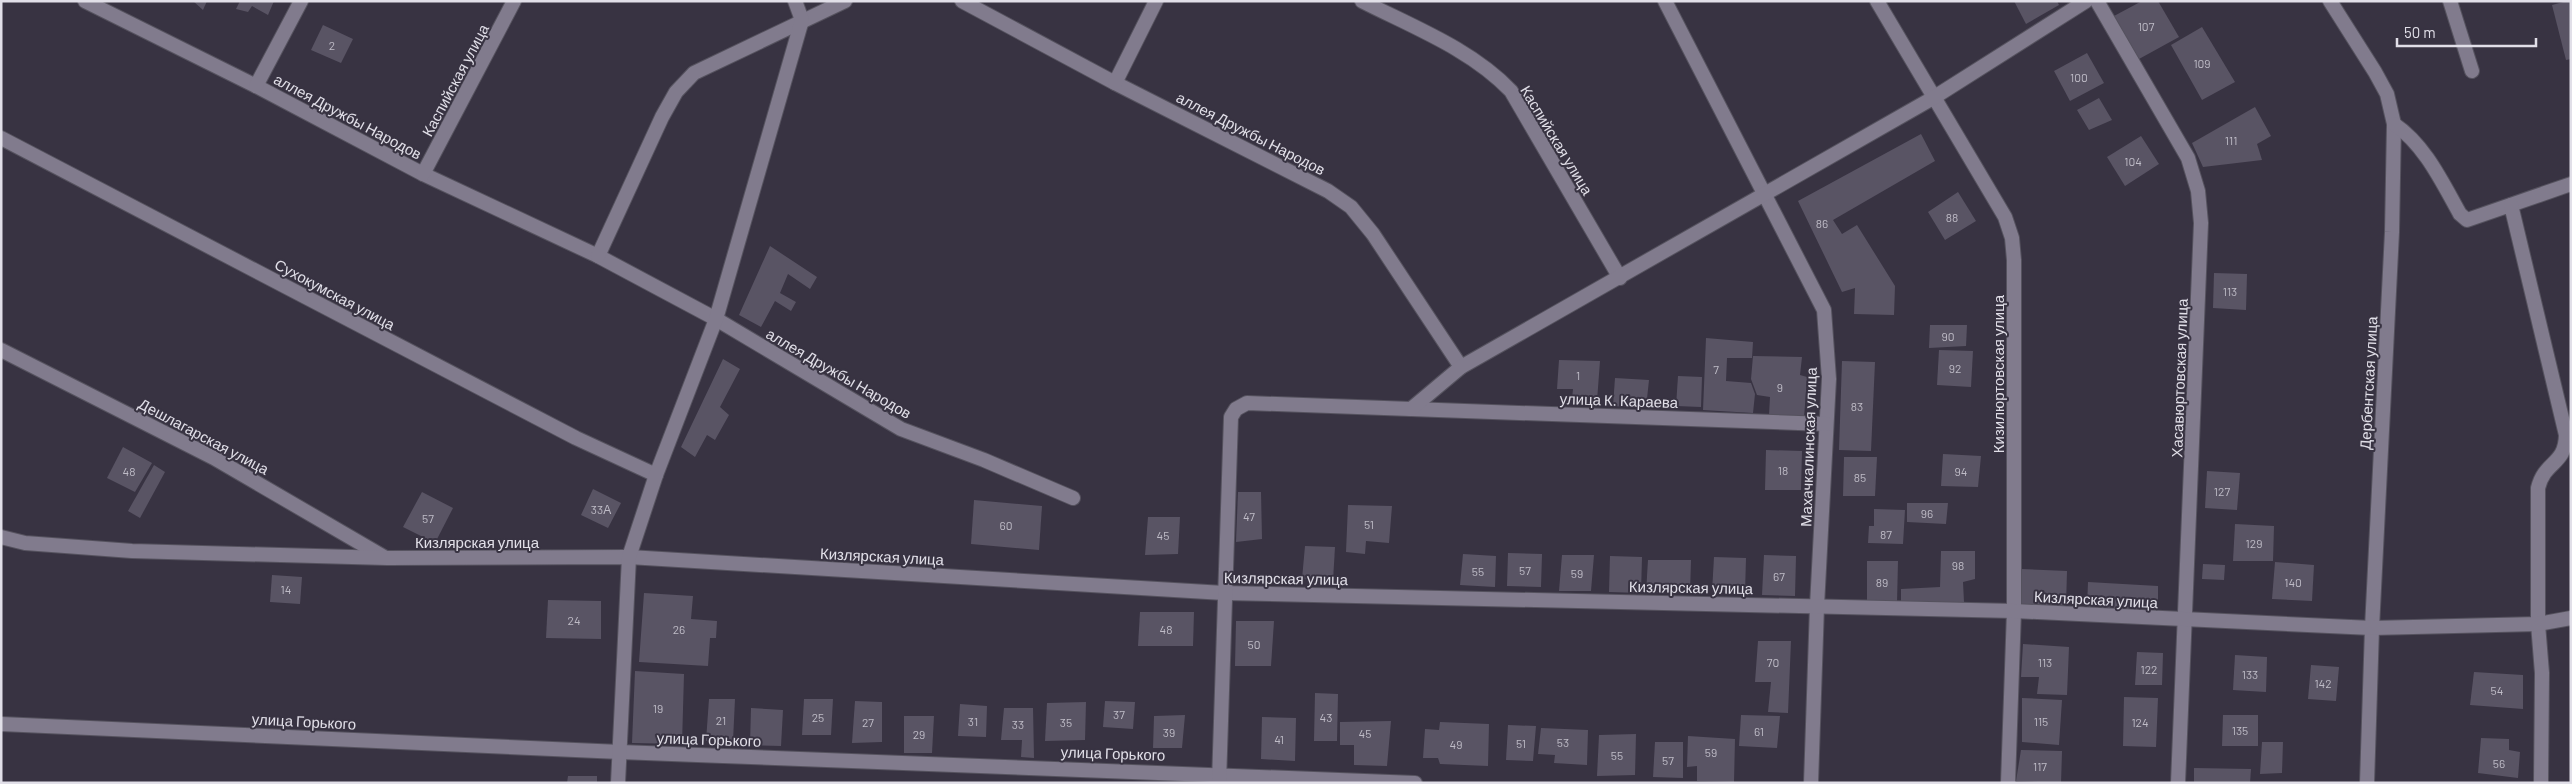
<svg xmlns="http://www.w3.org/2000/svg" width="2572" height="784" font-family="Barlow,sans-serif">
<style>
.building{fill:#595464}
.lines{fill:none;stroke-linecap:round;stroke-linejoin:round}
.minor-casing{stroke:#55525e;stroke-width:16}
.minor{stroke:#817b8d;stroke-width:14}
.labels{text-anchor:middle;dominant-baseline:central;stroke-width:4;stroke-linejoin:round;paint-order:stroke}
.number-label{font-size:12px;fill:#bfbcc7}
.street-label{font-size:15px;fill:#e1dfe8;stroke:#383342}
</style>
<rect width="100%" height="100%" fill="#383342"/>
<!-- building -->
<g class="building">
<path d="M193 1H207L203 10Z"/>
<path d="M240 1H274L268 15 252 6 248 12 236 9Z"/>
<path d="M2014 1H2057L2059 5 2026 24Z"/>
<path d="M2142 1H2158L2179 37 2139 59 2114 16Z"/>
<path d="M2567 1H2571V59L2566 60 2552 5Z"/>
<path d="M323 25 353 39 341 63 311 50Z"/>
<path d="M2202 27 2235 82 2202 100 2171 45Z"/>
<path d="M2087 53 2104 83 2070 101 2054 71Z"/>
<path d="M2099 98 2112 120 2089 130 2077 110Z"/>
<path d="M2255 107 2271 136 2257 144 2262 160 2203 167 2192 143Z"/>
<path d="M1921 134 1935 161 1833 220 1842 234 1857 225 1895 286 1894 315 1854 314 1855 288 1842 292 1798 201Z"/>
<path d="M2141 136 2159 164 2125 186 2107 157Z"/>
<path d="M1958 192 1976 221 1945 240 1928 212Z"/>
<path d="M770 246 817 277 810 289 788 274 780 293 796 302 791 311 775 301 761 327 739 315Z"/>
<path d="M2214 273 2247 274 2246 310 2213 308Z"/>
<path d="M1930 325H1967L1966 346 1929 348Z"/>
<path d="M1706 338 1753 342 1752 358H1727L1726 381 1751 383 1755 394 1753 413 1703 410Z"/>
<path d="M1939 350 1973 351 1971 387 1937 385Z"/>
<path d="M1753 356 1802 357 1800 375 1807 377 1804 418 1769 415 1770 397 1757 395 1751 379Z"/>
<path d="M723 359 740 369 720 407 729 415 715 440 707 435 695 457 681 447Z"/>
<path d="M1559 360 1600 361 1597 401 1572 399 1573 389H1557Z"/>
<path d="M1842 361 1875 362 1871 451 1839 450Z"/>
<path d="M1678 376 1702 377 1701 407 1676 406Z"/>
<path d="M1615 378 1649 380 1646 408 1613 406Z"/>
<path d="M123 447 152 463 135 492 107 478Z"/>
<path d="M1766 450 1802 451 1801 490H1765Z"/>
<path d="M1943 454 1981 456 1978 487 1941 486Z"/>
<path d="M1844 457H1877L1875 496H1843Z"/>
<path d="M154 465 165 472 140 518 128 511Z"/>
<path d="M2207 471 2240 473 2237 510 2205 508Z"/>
<path d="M593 489 621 503 608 528 581 515Z"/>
<path d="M422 492 453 508 435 543 403 527Z"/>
<path d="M1238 492H1261L1262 539 1236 542Z"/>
<path d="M974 500 1042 506 1039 550 971 544Z"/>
<path d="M1907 503H1948L1946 524 1907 522Z"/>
<path d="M1348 505 1392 506 1389 543 1366 541 1365 554 1346 552Z"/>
<path d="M1874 509 1905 510 1903 544 1868 543 1869 526H1874Z"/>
<path d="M1148 517H1180L1178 554 1145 555Z"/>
<path d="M2235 524 2274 526 2273 561H2233Z"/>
<path d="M1305 546 1335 547 1333 581 1302 579Z"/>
<path d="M1941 551H1975V579L1963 582 1964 602 1901 603V589L1940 587Z"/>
<path d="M1508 553 1542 554 1541 587 1507 586Z"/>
<path d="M1463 554 1496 556 1495 587 1460 585Z"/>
<path d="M1562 555H1594L1591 591H1559Z"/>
<path d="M1764 555 1796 556 1795 596 1762 595Z"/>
<path d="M1610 556 1642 557 1641 593 1609 592Z"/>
<path d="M1714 557 1746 558 1745 593 1712 592Z"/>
<path d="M1648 560H1691L1690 593H1646Z"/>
<path d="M1867 561H1898L1897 603H1867Z"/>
<path d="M2275 562 2314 565 2312 601 2272 599Z"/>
<path d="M2203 564 2225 565 2224 580 2202 579Z"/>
<path d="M2021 569 2067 571 2066 606 2020 604Z"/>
<path d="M272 575 302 577 300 604 270 602Z"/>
<path d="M2088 582 2158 586V612L2087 609Z"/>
<path d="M644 593 693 596 691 619 717 621 716 638H710L708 666 639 662Z"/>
<path d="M548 600 601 601V639L546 638Z"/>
<path d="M1140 612H1194L1193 646H1138Z"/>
<path d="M1236 621H1274L1271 666H1235Z"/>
<path d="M1758 641H1791L1788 713 1768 712 1771 682H1755Z"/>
<path d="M2023 644 2069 647 2067 695 2037 694 2039 677H2021Z"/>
<path d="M2137 652 2163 653 2162 685H2135Z"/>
<path d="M2235 655 2267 657 2266 692 2233 690Z"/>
<path d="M2311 665 2339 667 2336 701 2308 699Z"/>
<path d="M635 671 684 674 682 744 632 743Z"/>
<path d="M2474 672 2523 675V709L2470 705Z"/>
<path d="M1315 693 1338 694 1337 741H1314Z"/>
<path d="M2124 697 2158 698 2156 747 2123 746Z"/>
<path d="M2022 698 2062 700 2059 745 2022 742Z"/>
<path d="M709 699H735L733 741H706Z"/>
<path d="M804 699H833L831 735H802Z"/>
<path d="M855 701 882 702V742L852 743Z"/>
<path d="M1105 701 1135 702 1133 729 1103 727Z"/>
<path d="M1086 702 1085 740 1045 741 1047 703Z"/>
<path d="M960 704 987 706 986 737 958 736Z"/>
<path d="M751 708 783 710 781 746 750 745Z"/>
<path d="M1004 708H1033L1034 758 1021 757 1022 740H1001Z"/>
<path d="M1185 715 1182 748H1153L1154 716Z"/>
<path d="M1741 715 1780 716 1777 748 1739 746Z"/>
<path d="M2223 715H2258V746H2222Z"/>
<path d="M904 716H934L932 753H904Z"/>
<path d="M1262 717 1296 718 1295 761 1261 759Z"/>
<path d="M1391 721 1387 766 1354 765V745H1340V722Z"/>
<path d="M1440 722 1489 724 1488 766 1440 764 1438 758H1423L1425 729 1439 730Z"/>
<path d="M1508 725 1536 726 1533 761 1506 760Z"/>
<path d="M1541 728 1588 730 1587 765 1554 763 1555 755 1538 754Z"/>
<path d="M1636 734 1635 775 1597 776 1599 735Z"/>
<path d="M1688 736 1735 739 1734 782 1697 781V766L1687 767Z"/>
<path d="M2481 738 2509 739V750L2520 752 2518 778 2478 773Z"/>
<path d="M1655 742H1683V778L1653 777Z"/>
<path d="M2262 742H2283L2282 773 2260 774Z"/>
<path d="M2021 750 2062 751 2061 783 2016 781Z"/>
<path d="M2194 768 2251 769 2250 783H2194Z"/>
<path d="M568 776H597V783H567Z"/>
</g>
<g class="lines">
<defs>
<g id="minor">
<path d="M85 1 256 86 423 174 598 256 716 319 901 429 984 460 1073 498"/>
<path d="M962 1 1115 83 1328 191 1351 207 1373 234 1461 367"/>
<path d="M1362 1C1413 27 1471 49 1511 91L1620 278"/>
<path d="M1665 1 1824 310 1829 379 1817 606 1811 783"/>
<path d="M1877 1 2005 217 2012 238 2014 260V611L2008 783"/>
<path d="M2097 1 2188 158 2198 191 2201 223 2178 783"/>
<path d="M2330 1 2375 72 2387 94 2394 124 2392 232 2372 628 2367 783"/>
<path d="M2450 1 2472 71"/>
<path d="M1115 83 1156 1"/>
<path d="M256 86 301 1"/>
<path d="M2394 124C2425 145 2442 182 2460 214L2467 220 2571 184"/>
<path d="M1 138 576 438 656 475"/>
<path d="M423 174 514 1"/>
<path d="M2511 205 2566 435C2565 466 2545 460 2538 488V624L2542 673 2541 783"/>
<path d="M598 256 662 117 676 92 694 73 845 1"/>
<path d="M1 350 214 458 384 557"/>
<path d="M1411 409 1826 424"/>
<path d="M1 537 25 543 132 551 387 558 629 557 1224 593 2014 611 2372 628 2538 624 2571 618"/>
<path d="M1 724 620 752 1415 783"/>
<path d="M1219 782 1231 417 1236 409 1247 403 1411 409 1461 367 1933 98 2086 1"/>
<path d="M618 783 629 557 656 475 716 319 802 20 795 1"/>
</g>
</defs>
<!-- minor casing -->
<use href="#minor" class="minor-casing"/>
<!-- minor -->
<use href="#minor" class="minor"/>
</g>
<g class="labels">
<!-- number labels -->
<g class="number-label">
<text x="2146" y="26">107</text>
<text x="332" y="45">2</text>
<text x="2202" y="63">109</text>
<text x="2079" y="77">100</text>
<text x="2231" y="140">111</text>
<text x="2133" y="161">104</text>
<text x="1952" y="217">88</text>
<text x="1822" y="223">86</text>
<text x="2230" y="291">113</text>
<text x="1948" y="336">90</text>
<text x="1955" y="368">92</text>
<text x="1716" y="369">7</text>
<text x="1578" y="375">1</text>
<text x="1780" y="387">9</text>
<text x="1857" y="406">83</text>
<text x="1783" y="470">18</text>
<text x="129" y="471">48</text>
<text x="1961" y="471">94</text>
<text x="1860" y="477">85</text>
<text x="2222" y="491">127</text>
<text x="601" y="509">33А</text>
<text x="1927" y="513">96</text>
<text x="1249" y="516">47</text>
<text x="428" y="518">57</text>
<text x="1369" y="524">51</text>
<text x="1006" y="525">60</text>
<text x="1886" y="534">87</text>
<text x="1163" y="535">45</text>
<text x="2254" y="543">129</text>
<text x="1958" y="565">98</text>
<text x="1525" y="570">57</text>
<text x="1478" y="571">55</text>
<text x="1577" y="573">59</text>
<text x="1779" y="576">67</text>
<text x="1882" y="582">89</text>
<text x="2293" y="582">140</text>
<text x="286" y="589">14</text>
<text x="574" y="620">24</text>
<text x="679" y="629">26</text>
<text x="1166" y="629">48</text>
<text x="1254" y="644">50</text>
<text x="1773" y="662">70</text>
<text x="2045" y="662">113</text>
<text x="2149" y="669">122</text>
<text x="2250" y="674">133</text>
<text x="2323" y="683">142</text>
<text x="2497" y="690">54</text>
<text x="658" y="708">19</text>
<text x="1119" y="714">37</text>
<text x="818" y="717">25</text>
<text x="1326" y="717">43</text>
<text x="721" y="720">21</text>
<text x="973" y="721">31</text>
<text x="2041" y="721">115</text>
<text x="868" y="722">27</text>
<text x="1066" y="722">35</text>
<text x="2140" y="722">124</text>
<text x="1018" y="724">33</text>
<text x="2240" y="730">135</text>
<text x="1759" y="731">61</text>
<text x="1169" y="732">39</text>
<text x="1365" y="733">45</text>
<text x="919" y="734">29</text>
<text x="1279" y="739">41</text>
<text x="1563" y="742">53</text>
<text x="1521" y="743">51</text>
<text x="1456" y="744">49</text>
<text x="1711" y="752">59</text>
<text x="1617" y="755">55</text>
<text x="1668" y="760">57</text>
<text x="2499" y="763">56</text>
<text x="2040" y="766">117</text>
</g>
<!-- street labels -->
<g class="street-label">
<text transform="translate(455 80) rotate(-62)">Каспийская улица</text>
<text transform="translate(348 116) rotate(28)">аллея Дружбы Народов</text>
<text transform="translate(1251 133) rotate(27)">аллея Дружбы Народов</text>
<text transform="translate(1557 140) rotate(59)">Каспийская улица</text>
<text transform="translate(335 294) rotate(28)">Сухокумская улица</text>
<text transform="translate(839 373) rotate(30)">аллея Дружбы Народов</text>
<text transform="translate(1998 374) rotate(-90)">Кизилюртовская улица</text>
<text transform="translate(2179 378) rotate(-88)">Хасавюртовская улица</text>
<text transform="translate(2368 383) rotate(-87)">Дербентская улица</text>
<text transform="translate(1619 400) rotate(2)">улица К. Караева</text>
<text transform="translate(204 436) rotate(28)">Дешлагарская улица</text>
<text transform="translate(1808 447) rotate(-88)">Махачкалинская улица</text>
<text x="477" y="542">Кизлярская улица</text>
<text transform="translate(882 556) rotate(3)">Кизлярская улица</text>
<text transform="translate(1286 578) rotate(1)">Кизлярская улица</text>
<text transform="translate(1691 587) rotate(1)">Кизлярская улица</text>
<text transform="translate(2096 599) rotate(3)">Кизлярская улица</text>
<text transform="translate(304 721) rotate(3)">улица Горького</text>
<text transform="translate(709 739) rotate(2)">улица Горького</text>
<text transform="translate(1113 753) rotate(2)">улица Горького</text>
</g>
</g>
<!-- border -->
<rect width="2572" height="784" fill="none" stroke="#e1dfe8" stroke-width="5"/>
<!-- scale -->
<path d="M2397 38v8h139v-8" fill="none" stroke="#e1dfe8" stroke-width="2.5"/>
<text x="2404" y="38" font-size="15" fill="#e1dfe8" stroke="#383342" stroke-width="4" paint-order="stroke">50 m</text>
</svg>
